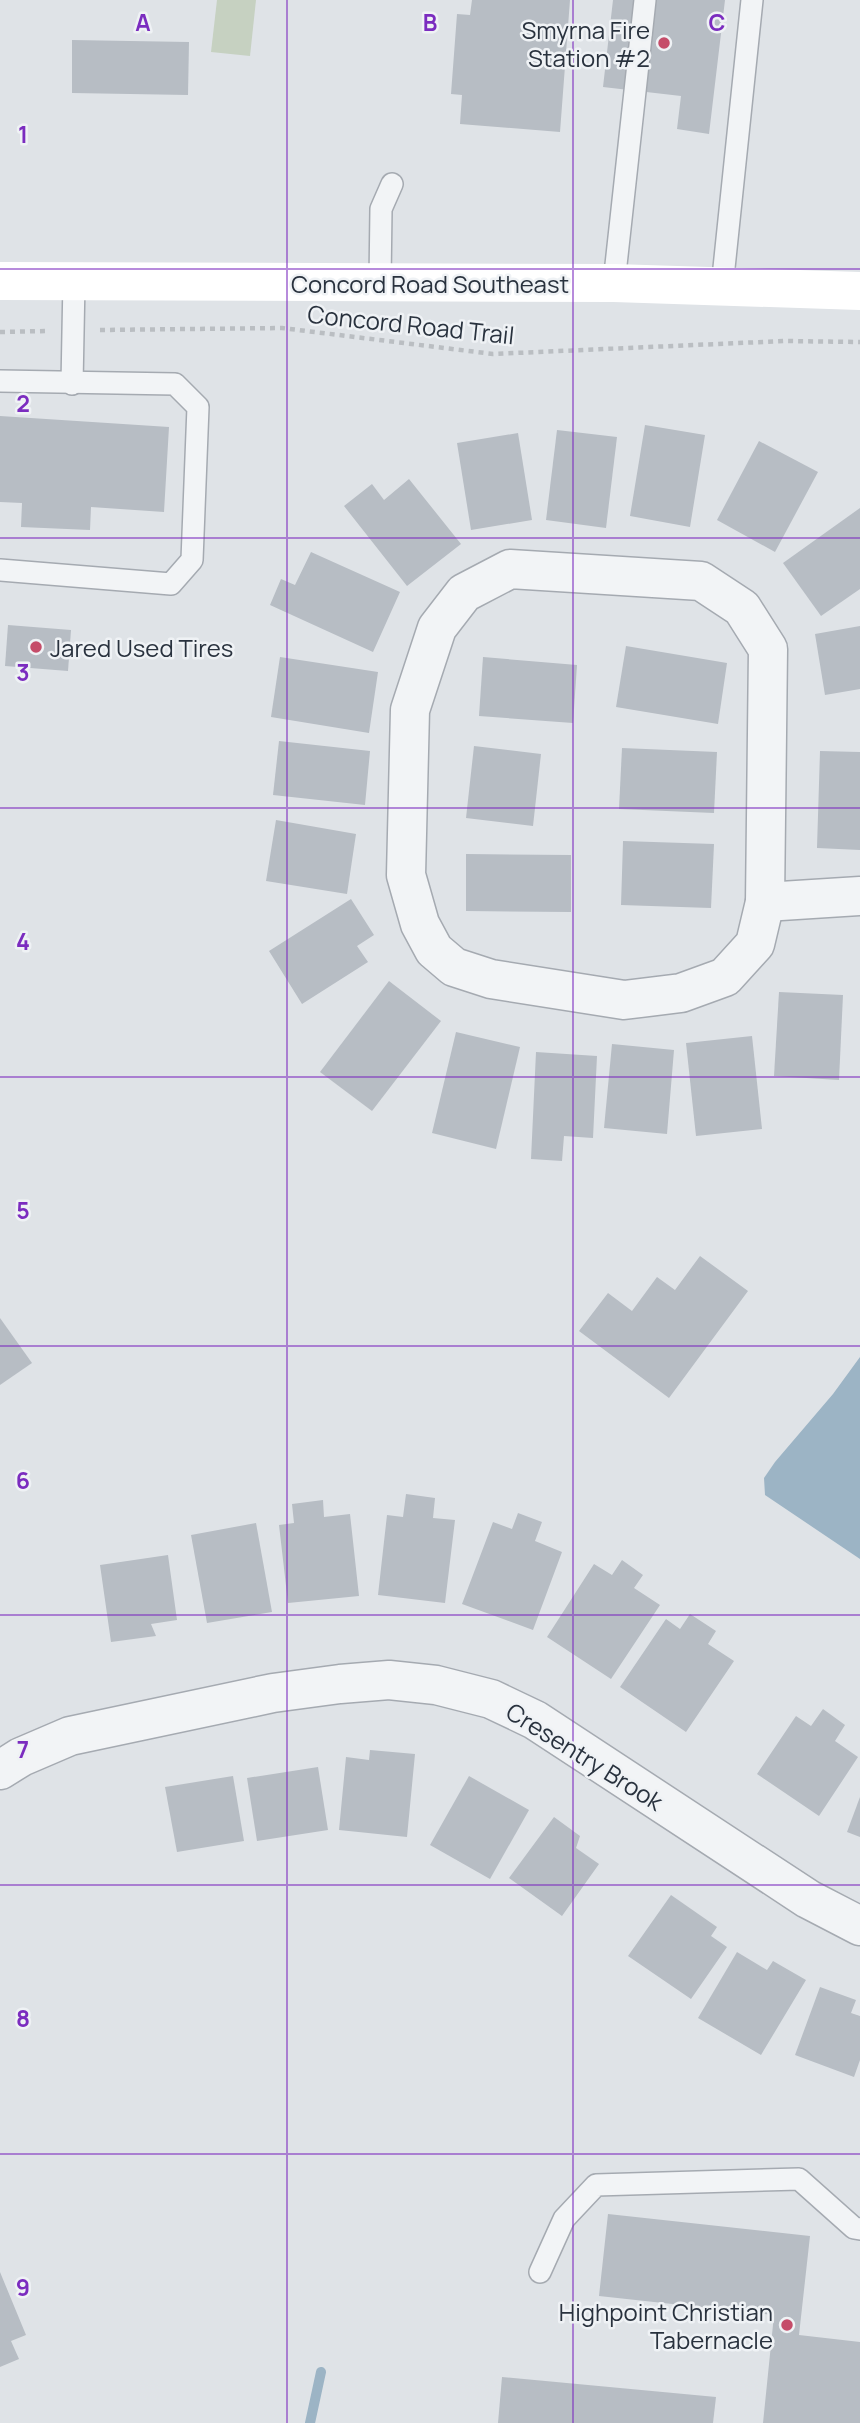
<svg xmlns="http://www.w3.org/2000/svg" width="860" height="2423" font-family="Manrope,sans-serif">
<style>
.green{fill:#c6d1c1}
.water{fill:#9cb4c5}
.lines{fill:none;stroke-linecap:round;stroke-linejoin:round}
.stream{stroke:#9cb4c5;stroke-width:10}
.building{fill:#b7bdc4}
.lane-casing{stroke:#a5aab1;stroke-width:24}
.street-casing{stroke:#a5aab1;stroke-width:41}
.path{stroke:#babec2;stroke-width:4.5;stroke-dasharray:5 5;stroke-linecap:butt}
.lane{stroke:#f2f4f6;stroke-width:21}
.street{stroke:#f2f4f6;stroke-width:38}
.secondary{stroke:#fff;stroke-width:38}
.grid{fill:none;stroke:#7b2cbf;stroke-width:2;stroke-opacity:0.55}
.poi-dot{fill:#c54c69;stroke:#eff2f5;stroke-width:2.5}
.labels{text-anchor:middle;dominant-baseline:central;stroke-width:5;stroke-linejoin:round;paint-order:stroke}
.poi-label{font-size:24px;fill:#29323e;stroke:#eff2f5;text-anchor:end}
.street-label{font-size:24px;fill:#29323e;stroke:#eff2f5}
.grid-label{font-size:23px;text-anchor:middle;font-weight:bold;fill:#7b2cbf;stroke:#eff2f5;stroke-width:5;stroke-linejoin:round;paint-order:stroke}
</style>
<rect width="100%" height="100%" fill="#dfe3e7"/>
<!-- green -->
<path class="green" d="M217 0H256L250 56 211 52Z"/>
<!-- water -->
<path class="water" d="M860 1357V1559L765 1495 764 1478 775 1462 833 1394Z"/>
<g class="lines">
<!-- stream -->
<path class="stream" d="M310 2423 321 2372"/>
</g>
<!-- building -->
<g class="building">
<path d="M472 0H570L560 132 460 124 462 95 451 94 457 14 470 15Z"/>
<path d="M613 0H725L709 134 677 129 681 96 603 87Z"/>
<path d="M72 40 189 42 188 95 72 93Z"/>
<path d="M0 416 169 427 164 512 91 507 90 530 21 527 22 503 0 502Z"/>
<path d="M645 425 705 435 690 527 630 516Z"/>
<path d="M557 430 617 437 606 528 546 520Z"/>
<path d="M518 433 532 520 471 530 457 443Z"/>
<path d="M759 441 818 472 775 552 717 520Z"/>
<path d="M409 479 461 544 407 586 344 506 372 484 384 500Z"/>
<path d="M860 508V589L821 616 783 563Z"/>
<path d="M311 552 400 592 373 652 270 605 281 579 295 585Z"/>
<path d="M8 625 71 630 68 671 5 666Z"/>
<path d="M860 626V689L825 695 815 634Z"/>
<path d="M626 646 727 663 718 724 616 707Z"/>
<path d="M280 657 378 672 369 733 271 717Z"/>
<path d="M483 657 577 665 573 723 479 716Z"/>
<path d="M279 741 370 751 365 805 273 795Z"/>
<path d="M474 746 541 754 533 826 466 818Z"/>
<path d="M622 748 717 752 714 813 619 809Z"/>
<path d="M820 751 860 752V850L817 848Z"/>
<path d="M276 820 356 834 347 894 266 881Z"/>
<path d="M623 841 714 844 711 908 621 905Z"/>
<path d="M466 854 571 855V912L466 911Z"/>
<path d="M351 899 374 935 357 946 368 962 302 1004 269 951Z"/>
<path d="M389 981 441 1021 372 1111 320 1072Z"/>
<path d="M779 992 843 995 839 1080 774 1076Z"/>
<path d="M456 1032 520 1047 496 1149 432 1133Z"/>
<path d="M752 1036 762 1129 696 1136 686 1043Z"/>
<path d="M612 1044 674 1050 667 1134 604 1128Z"/>
<path d="M536 1052 597 1056 593 1138 564 1136 562 1161 531 1159Z"/>
<path d="M700 1256 748 1291 669 1398 579 1331 608 1293 632 1311 657 1277 675 1290Z"/>
<path d="M0 1318 32 1363 0 1385Z"/>
<path d="M406 1494 435 1498 433 1518 455 1520 445 1603 378 1595 387 1515 403 1517Z"/>
<path d="M323 1500 324 1517 350 1514 359 1596 288 1603 279 1525 294 1523 292 1504Z"/>
<path d="M518 1513 542 1522 535 1541 562 1552 533 1630 462 1604 493 1522 512 1529Z"/>
<path d="M256 1523 272 1612 207 1623 191 1535Z"/>
<path d="M168 1555 177 1620 151 1624 156 1636 111 1642 100 1565Z"/>
<path d="M622 1560 643 1575 634 1588 660 1605 611 1679 547 1637 594 1564 612 1575Z"/>
<path d="M690 1614 716 1631 708 1644 734 1661 686 1732 620 1687 666 1619 680 1629Z"/>
<path d="M823 1709 845 1725 835 1741 858 1757 819 1816 757 1774 796 1716 811 1726Z"/>
<path d="M370 1750 415 1754 407 1837 339 1830 346 1757 369 1760Z"/>
<path d="M318 1767 328 1830 257 1841 247 1778Z"/>
<path d="M233 1776 244 1841 177 1852 165 1787Z"/>
<path d="M469 1776 529 1810 490 1879 430 1845Z"/>
<path d="M860 1797V1837L847 1832Z"/>
<path d="M554 1817 580 1836 576 1848 599 1864 562 1916 509 1878Z"/>
<path d="M671 1895 717 1927 711 1936 727 1947 691 1999 628 1956Z"/>
<path d="M737 1952 767 1970 773 1961 806 1980 761 2055 698 2018Z"/>
<path d="M820 1987 856 2000 851 2013 860 2016V2060L854 2077 795 2055Z"/>
<path d="M608 2214 810 2236 799 2335 860 2342V2423H763L774 2315 599 2296Z"/>
<path d="M0 2272 26 2335 11 2341 19 2359 0 2367Z"/>
<path d="M502 2377 716 2397 713 2423H498Z"/>
</g>
<g class="lines">
<defs>
<g id="lane">
<path d="M380 282 381 209 392 184"/>
<path d="M614 283 645 0"/>
<path d="M722 287 752 0"/>
<path d="M0 381 175 384 198 407 192 560 171 584 0 570"/>
<path d="M72 384 74 281"/>
<path d="M540 2272 564 2219 596 2185 799 2179 854 2228 860 2229"/>
</g>
<g id="street">
<path d="M510 569 701 581 742 608 768 649 765 902 755 944 725 977 681 993 624 1000 491 979 454 967 434 950 420 924 406 875 410 710 437 628 464 593Z"/>
<path d="M765 902 860 896"/>
<path d="M0 1770 21 1757 70 1736 273 1693 340 1684 389 1680 436 1685 491 1699 535 1720 808 1899 860 1926"/>
</g>
</defs>
<!-- lane casing -->
<use href="#lane" class="lane-casing"/>
<!-- street casing -->
<use href="#street" class="street-casing"/>
<!-- path -->
<g class="path">
<path d="M100 330 282 328 493 354 784 341 860 342"/>
<path d="M0 332 46 331"/>
</g>
<!-- lane -->
<use href="#lane" class="lane"/>
<!-- street -->
<use href="#street" class="street"/>
<!-- secondary -->
<path class="secondary" d="M0 281 614 283 860 291"/>
</g>
<!-- grid -->
<path class="grid" d="M287 0V2423M573 0V2423M0 269H860M0 538H860M0 808H860M0 1077H860M0 1346H860M0 1615H860M0 1885H860M0 2154H860"/>
<!-- markers -->
<g class="poi-dot">
<circle cx="664" cy="43" r="7"/>
<circle cx="36" cy="647" r="7"/>
<circle cx="787" cy="2325" r="7"/>
</g>
<g class="labels">
<!-- poi labels -->
<g class="poi-label">
<text x="650" y="29">Smyrna Fire<tspan x="650" dy="28">Station #2</tspan></text>
<text x="50" y="647" text-anchor="start">Jared Used Tires</text>
<text x="773" y="2311">Highpoint Christian<tspan x="773" dy="28">Tabernacle</tspan></text>
</g>
<!-- street labels -->
<g class="street-label">
<text x="430" y="283">Concord Road Southeast</text>
<text transform="translate(411 324) rotate(6)">Concord Road Trail</text>
<text transform="translate(585 1756) rotate(32)">Cresentry Brook</text>
</g>
</g>
<g class="grid-label">
<text x="143" y="31">A</text>
<text x="430" y="31">B</text>
<text x="717" y="31">C</text>
<text x="23" y="143">1</text>
<text x="23" y="412">2</text>
<text x="23" y="681">3</text>
<text x="23" y="950">4</text>
<text x="23" y="1219">5</text>
<text x="23" y="1489">6</text>
<text x="23" y="1758">7</text>
<text x="23" y="2027">8</text>
<text x="23" y="2296">9</text>
</g>
</svg>
